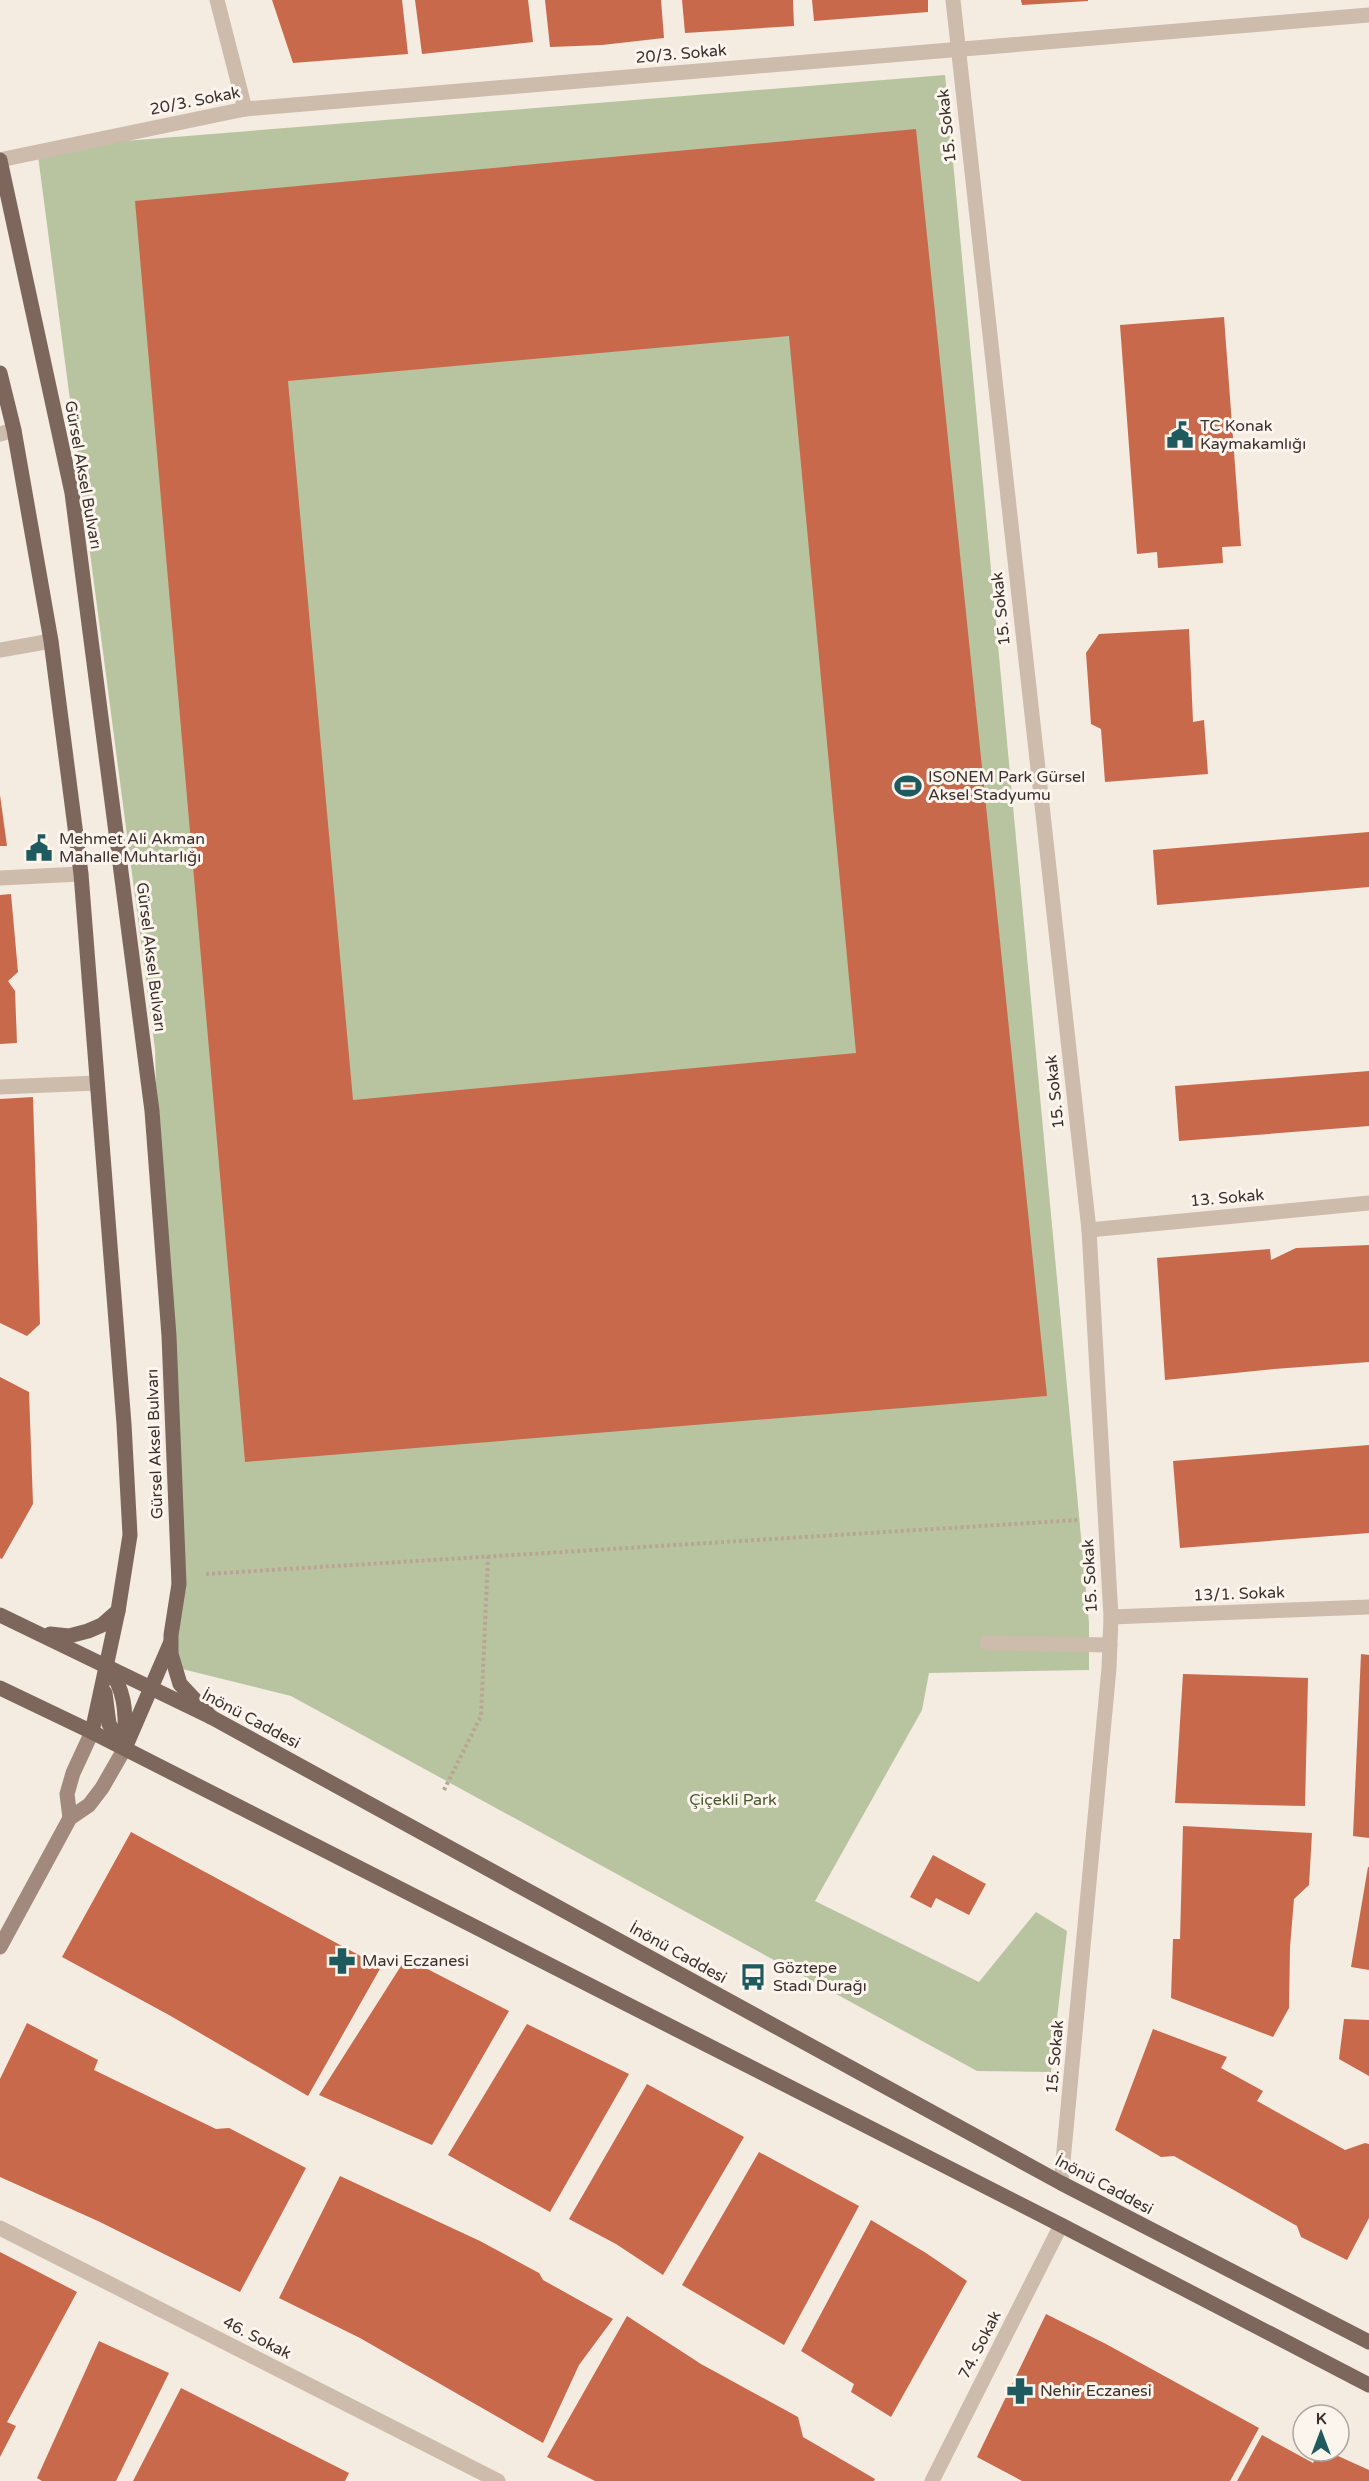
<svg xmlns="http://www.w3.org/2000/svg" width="1369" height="2481" font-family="'Varela Round',sans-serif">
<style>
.green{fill:#b8c4a0}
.building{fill:#c8694b;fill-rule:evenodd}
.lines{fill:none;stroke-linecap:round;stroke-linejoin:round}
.path{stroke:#b9a596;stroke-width:4;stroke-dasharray:3 3;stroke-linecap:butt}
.lane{stroke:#cdbbac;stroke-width:15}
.street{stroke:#cdbbac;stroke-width:15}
.secondary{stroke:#a18a7d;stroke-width:15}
.primary{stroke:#7d675c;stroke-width:15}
.labels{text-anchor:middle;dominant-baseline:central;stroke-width:6;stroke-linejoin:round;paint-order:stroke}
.street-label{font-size:16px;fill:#3b302b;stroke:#fbf5ee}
.poi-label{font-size:16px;fill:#3b302b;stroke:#fbf5ee;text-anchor:start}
.park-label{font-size:16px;fill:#4a5a2e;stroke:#fbf5ee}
</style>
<rect width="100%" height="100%" fill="#f4ebe1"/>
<!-- green -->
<path class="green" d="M945 75 1089 1623V1670L929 1673 922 1710 815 1901 979 1982 1036 1912 1067 1931 1051 2072 977 2071 291 1696 174 1667 155 1049 37 148Z"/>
<!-- building -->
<g class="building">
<path d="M272 0H402L408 54 293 63Z"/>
<path d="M415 0H528L533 42 422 54Z"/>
<path d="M545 0H661L664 38 602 45 550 47Z"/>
<path d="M682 0H793L794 26 685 33Z"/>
<path d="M812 0H928V12L814 21Z"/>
<path d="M1021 0H1088V1L1022 5Z"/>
<path d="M916 129 1047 1396 245 1462 135 201ZM789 336 856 1053 353 1100 288 381Z"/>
<path d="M1224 317 1241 546 1222 547 1223 563 1158 568 1157 552 1137 554 1120 325Z"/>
<path d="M1189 629 1193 722 1204 720 1208 774 1105 782 1101 729 1091 724 1086 653 1099 634Z"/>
<path d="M0 795 7 846H0Z"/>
<path d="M1369 832V887L1157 905 1153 850Z"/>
<path d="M11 894 18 972 8 981 15 991 17 1043 0 1044V895Z"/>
<path d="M1369 1071V1126L1179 1141 1175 1086Z"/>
<path d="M33 1097 40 1324 27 1336 0 1323V1099Z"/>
<path d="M1369 1245V1362L1274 1369 1165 1380 1157 1258 1270 1249 1271 1260 1296 1248Z"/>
<path d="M0 1377 29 1392 33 1504 2 1559 0 1558Z"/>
<path d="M1369 1445V1533L1180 1548 1173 1461Z"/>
<path d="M1361 1654 1369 1655V1838L1353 1836Z"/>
<path d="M1183 1674 1308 1678 1305 1806 1175 1803Z"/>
<path d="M1183 1826 1312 1833 1309 1885 1294 1899 1290 1947 1289 2008 1273 2037 1171 1998 1173 1939H1180Z"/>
<path d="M131 1832 381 1967 308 2096 169 2015 62 1957Z"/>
<path d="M933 1855 986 1884 969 1915 936 1898 931 1908 910 1897Z"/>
<path d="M1368 1867H1369V1970L1351 1967Z"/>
<path d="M406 1958 509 2011 432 2145 319 2095Z"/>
<path d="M1344 2019 1369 2020V2076L1339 2059Z"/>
<path d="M27 2023 98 2060 94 2070 216 2129 229 2128 306 2168 240 2292 100 2222 0 2177V2079Z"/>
<path d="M527 2024 629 2074 550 2212 448 2155Z"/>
<path d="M1153 2029 1227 2057 1221 2068 1263 2091 1257 2101 1345 2150 1365 2143 1369 2144V2218L1347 2260 1301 2237 1297 2226 1174 2156 1161 2157 1115 2130Z"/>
<path d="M647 2084 744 2137 663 2275 616 2244 569 2219Z"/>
<path d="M759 2152 859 2206 784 2345 682 2285Z"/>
<path d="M340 2176 480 2241 539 2273 543 2280 613 2319 579 2365 543 2443 360 2338 279 2298Z"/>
<path d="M871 2220 926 2253 967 2281 891 2417 851 2392 854 2384 801 2351Z"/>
<path d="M0 2252 77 2292 7 2422 16 2426 0 2457Z"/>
<path d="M1046 2314 1106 2344 1259 2428 1230 2481H1022L977 2457Z"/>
<path d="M627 2316 701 2364 798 2417 803 2437 875 2479 874 2481H595L547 2457Z"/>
<path d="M99 2341 169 2373 116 2481H42L37 2478Z"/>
<path d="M181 2388 349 2473 345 2481H133Z"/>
<path d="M1262 2435 1313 2463 1319 2451H1327L1369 2470V2481H1237Z"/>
</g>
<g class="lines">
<!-- path -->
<g class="path">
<path d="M206 1574 1079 1520"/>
<path d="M444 1790 481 1716 488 1556"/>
</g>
<!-- lane -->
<path class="lane" d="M987 1643 1110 1645"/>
<!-- street -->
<g class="street">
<path d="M217 0 245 109"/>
<path d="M953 0 1089 1230 1111 1617 1109 1668 1061 2183"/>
<path d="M0 160 245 109 1369 15"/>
<path d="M0 434 14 430"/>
<path d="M0 650 51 641"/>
<path d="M0 878 81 874"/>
<path d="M0 1087 97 1083"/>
<path d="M1089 1230 1369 1203"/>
<path d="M1111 1617 1369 1607"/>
<path d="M0 2228 498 2481"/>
<path d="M932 2481 1061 2225"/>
</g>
<!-- secondary -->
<g class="secondary">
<path d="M70 1818 67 1794 73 1773 92 1732"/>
<path d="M0 1947 70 1818 89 1805 102 1788 125 1748"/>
</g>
<!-- primary -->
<g class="primary">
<path d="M0 160 72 493 152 1111 169 1336 179 1584 171 1635V1654L180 1684 211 1717"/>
<path d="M0 373 14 430 51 641 81 874 124 1424 130 1535 118 1611 102 1625 88 1631 69 1636 50 1634"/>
<path d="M0 1615 211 1717 1061 2183 1369 2342"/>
<path d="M107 1666C125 1689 126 1711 125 1739"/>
<path d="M0 1688 92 1732 1061 2225 1369 2385"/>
<path d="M105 1693 109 1724 123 1746"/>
<path d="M92 1732 118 1611"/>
<path d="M125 1748 170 1644"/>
</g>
</g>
<!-- icons -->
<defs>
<symbol id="civic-bare" viewBox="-9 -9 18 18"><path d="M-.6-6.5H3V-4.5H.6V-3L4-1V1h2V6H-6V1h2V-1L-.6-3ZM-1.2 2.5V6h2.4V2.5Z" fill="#1f5a5e" stroke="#fbf5ee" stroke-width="2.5" paint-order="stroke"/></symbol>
<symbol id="stadium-bare" viewBox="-9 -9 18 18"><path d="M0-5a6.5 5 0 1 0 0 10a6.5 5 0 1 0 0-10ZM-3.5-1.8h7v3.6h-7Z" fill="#1f5a5e" stroke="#fbf5ee" stroke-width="2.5" paint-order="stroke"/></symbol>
<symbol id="pharmacy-bare" viewBox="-9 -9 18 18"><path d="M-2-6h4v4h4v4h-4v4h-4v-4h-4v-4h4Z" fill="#1f5a5e" stroke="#fbf5ee" stroke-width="2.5" paint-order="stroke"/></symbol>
<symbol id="bus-bare" viewBox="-9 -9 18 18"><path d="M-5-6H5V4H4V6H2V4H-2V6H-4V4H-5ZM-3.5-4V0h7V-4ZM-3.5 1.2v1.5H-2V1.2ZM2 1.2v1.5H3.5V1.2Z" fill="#1f5a5e" stroke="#fbf5ee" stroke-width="2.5" paint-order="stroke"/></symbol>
</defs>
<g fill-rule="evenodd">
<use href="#civic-bare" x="1161" y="416" width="38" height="38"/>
<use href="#stadium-bare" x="889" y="767" width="38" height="38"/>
<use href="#civic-bare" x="20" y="829" width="38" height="38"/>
<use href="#pharmacy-bare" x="323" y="1942" width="38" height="38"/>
<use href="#bus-bare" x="734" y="1958" width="38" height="38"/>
<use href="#pharmacy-bare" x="1001" y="2372" width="38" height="38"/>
</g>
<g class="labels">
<!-- street labels -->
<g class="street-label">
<text transform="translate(681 54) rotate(-5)">20/3. Sokak</text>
<text transform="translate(195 101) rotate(-11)">20/3. Sokak</text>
<text transform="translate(947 126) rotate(-96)">15. Sokak</text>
<text transform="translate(83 475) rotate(80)">Gürsel Aksel Bulvarı</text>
<text transform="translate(1001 609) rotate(-96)">15. Sokak</text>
<text transform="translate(151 957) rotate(83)">Gürsel Aksel Bulvarı</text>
<text transform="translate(1055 1092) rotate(-96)">15. Sokak</text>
<text transform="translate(1227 1198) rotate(-5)">13. Sokak</text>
<text transform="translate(155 1444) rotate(-92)">Gürsel Aksel Bulvarı</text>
<text transform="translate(1090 1576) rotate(-93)">15. Sokak</text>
<text transform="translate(1239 1594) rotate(-2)">13/1. Sokak</text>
<text transform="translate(251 1719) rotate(28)">İnönü Caddesi</text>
<text transform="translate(678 1953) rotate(29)">İnönü Caddesi</text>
<text transform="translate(1055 2057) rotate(-85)">15. Sokak</text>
<text transform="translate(1104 2185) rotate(28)">İnönü Caddesi</text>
<text transform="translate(257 2338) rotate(27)">46. Sokak</text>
<text transform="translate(980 2345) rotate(-63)">74. Sokak</text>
</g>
<!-- poi labels -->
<g class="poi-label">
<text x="1200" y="426">TC Konak<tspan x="1200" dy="18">Kaymakamlığı</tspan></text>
<text x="928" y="777">ISONEM Park Gürsel<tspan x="928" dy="18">Aksel Stadyumu</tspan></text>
<text x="59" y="839">Mehmet Ali Akman<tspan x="59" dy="18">Mahalle Muhtarlığı</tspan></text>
<text x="362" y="1961">Mavi Eczanesi</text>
<text x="773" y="1968">Göztepe<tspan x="773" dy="18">Stadı Durağı</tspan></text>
<text x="1040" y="2391">Nehir Eczanesi</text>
</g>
<!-- park labels -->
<g class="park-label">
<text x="733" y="1800">Çiçekli Park</text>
</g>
</g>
<!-- north arrow -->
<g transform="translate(1321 2433)"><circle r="28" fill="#fbf5ee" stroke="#aea6a0" stroke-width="1.5"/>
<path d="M0-4.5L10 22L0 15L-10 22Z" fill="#1f5a5e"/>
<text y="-9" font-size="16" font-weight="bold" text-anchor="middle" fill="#3b302b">K</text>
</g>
</svg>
